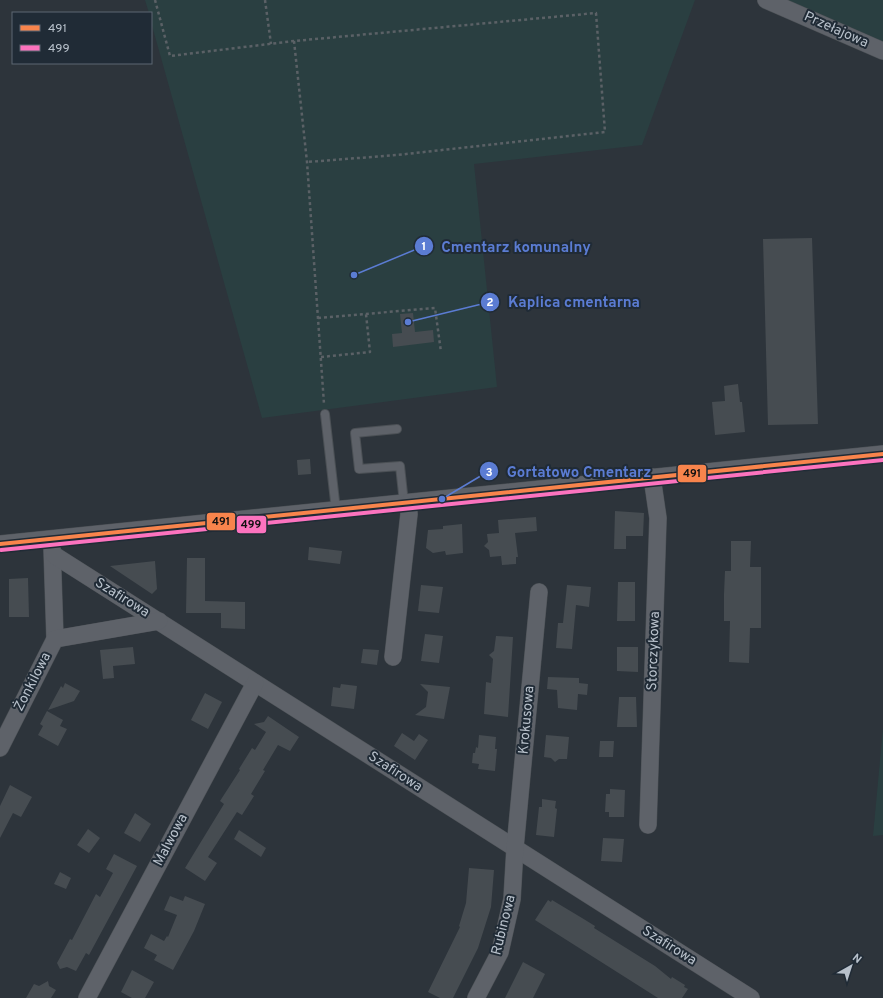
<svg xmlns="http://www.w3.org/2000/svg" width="883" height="998" font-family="Overpass,sans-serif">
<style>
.green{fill:#2a3f41}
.building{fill:#464c51}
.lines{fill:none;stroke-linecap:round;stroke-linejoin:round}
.lane-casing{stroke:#4b5055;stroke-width:10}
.street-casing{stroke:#4b5055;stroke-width:18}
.path{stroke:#5b6166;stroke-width:2.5;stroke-dasharray:3 3;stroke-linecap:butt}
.lane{stroke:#5e6269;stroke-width:8}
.street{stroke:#5e6269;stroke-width:17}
.bus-1-casing{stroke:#202b36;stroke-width:7}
.bus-2-casing{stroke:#202b36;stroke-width:7}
.bus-1{stroke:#f8844c;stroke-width:4}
.bus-2{stroke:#fc73be;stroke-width:4}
.labels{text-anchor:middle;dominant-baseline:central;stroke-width:4;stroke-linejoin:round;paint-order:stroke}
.street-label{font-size:14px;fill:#b8c1cb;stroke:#202b36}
.leader{fill:none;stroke:#5b7cd3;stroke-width:1.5}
.callout-dot{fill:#5b7cd3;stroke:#202b36;stroke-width:1.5}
.mark-label{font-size:12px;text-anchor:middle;font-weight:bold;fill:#fff}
.callout-label{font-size:15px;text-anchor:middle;font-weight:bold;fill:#5b7cd3;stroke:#202b36;stroke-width:4;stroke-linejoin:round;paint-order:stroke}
.line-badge{stroke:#202b36;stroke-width:1.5}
.pale-badge-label{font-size:11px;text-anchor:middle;font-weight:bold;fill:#111}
</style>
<rect width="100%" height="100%" fill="#2d343b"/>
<!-- green -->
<g class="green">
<path d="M145 0H695L642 145 474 164 497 387 262 418 151 22V13H149Z"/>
<path d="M784 0H883V44L824 16Z"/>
<path d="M883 728V835L873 836Z"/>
</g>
<!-- building -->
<g class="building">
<path d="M812 238 818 424 768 425 763 239Z"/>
<path d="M413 313 415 332 433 330 434 342 393 347 392 334 402 333 400 314Z"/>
<path d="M738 384 740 402H742L745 432 715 435 712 402 725 401 724 386Z"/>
<path d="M310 459 311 474 298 475 297 460Z"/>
<path d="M615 511 644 513 643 536H626V549H614Z"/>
<path d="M536 517 537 531 515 533 518 557H516V564L502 565 501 556 490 557 489 550 484 546 488 542 487 534 499 533 498 520Z"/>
<path d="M462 524 463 553 446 555 445 551 433 553 426 548 428 530 443 529V526Z"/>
<path d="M731 541H751L750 567H761V628H750L749 663 729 662 730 621H724V594L725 571H731Z"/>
<path d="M309 547 342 551 340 564 308 560Z"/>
<path d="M187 558H205V601L245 602V629L221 628V613H186Z"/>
<path d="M155 561 157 589 152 594 110 566Z"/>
<path d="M28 578 29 617H9V579Z"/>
<path d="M618 582H635V621H617Z"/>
<path d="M421 585 443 587 439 613 418 611Z"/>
<path d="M567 585 591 587 589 607 576 605 572 649 556 648 558 623H563Z"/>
<path d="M425 634 443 636 439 663 421 661Z"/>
<path d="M496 636 513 637 508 717 484 714 486 682 491 683 493 659 489 655 494 651Z"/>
<path d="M133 647 135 664 113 666 114 678 103 679 100 650Z"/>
<path d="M617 647H638V672L617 671Z"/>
<path d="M363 649 379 650 377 665 361 663Z"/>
<path d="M548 677 579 678V683L588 684 587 695 578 694 577 710 558 708 557 690 547 689Z"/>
<path d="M65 683 80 691 74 701 48 710 61 686 63 688Z"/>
<path d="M341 684 357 686 354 709 331 706 333 687 340 688Z"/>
<path d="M420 684 450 687 444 719 415 715 426 707 428 692Z"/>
<path d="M205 693 222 702 208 729 191 720Z"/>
<path d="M619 697H636L637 727H617Z"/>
<path d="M47 711 63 720 60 726 67 729 58 746 38 735 43 726 40 724Z"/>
<path d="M268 716 299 737 290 751 278 745 263 770 265 771 251 794 254 796 242 815 237 812 208 857 217 863 205 881 185 868 224 804 220 801 240 770 239 769 252 748 255 750 266 732 254 724 264 722Z"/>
<path d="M402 733 414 741 419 734 428 740 415 760 394 746Z"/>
<path d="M479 735 496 737 495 749H497L495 771 478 769 479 764 472 763 473 753H475L476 747 478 748Z"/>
<path d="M546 735 569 737 567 759H559L555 762 551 758 544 757Z"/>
<path d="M600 741H614L613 757H599Z"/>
<path d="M10 785 32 797 21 817 13 813 0 838V806Z"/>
<path d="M610 789 625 790 624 817H609V812H605L606 794H610Z"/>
<path d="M542 799 556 801 555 808 557 809 554 837 536 835 539 807H542Z"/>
<path d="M135 813 151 824 140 842 124 833Z"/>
<path d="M88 829 100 838 89 853 77 845Z"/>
<path d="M239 830 266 848 261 857 234 839Z"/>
<path d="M603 838 624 839 622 862 601 861Z"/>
<path d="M114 854 137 866 89 955 86 953 76 971 67 967 60 969 57 963 70 939 72 940 96 894 100 897 113 873 106 869Z"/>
<path d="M469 868 494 870 491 907 478 948 453 998H440L428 992 460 927 459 926 466 903Z"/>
<path d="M60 872 71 878 66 889 54 884Z"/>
<path d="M170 896 183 901 185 896 205 904 194 931 173 970 154 960 157 955 144 948 151 934 164 941 167 936 168 937 177 915 164 910Z"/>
<path d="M548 900 551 902 552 900 582 918 595 926 594 928 655 966 671 979 672 977 685 985 684 987 688 989 682 998H658L535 920Z"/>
<path d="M523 962 545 974 533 998H505Z"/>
<path d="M132 970 154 982 145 998H132L121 992Z"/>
<path d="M48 981 49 986 56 990 51 998H26L34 984 39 986Z"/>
</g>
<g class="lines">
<defs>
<g id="lane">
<path d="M325 414 336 510"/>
<path d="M397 429 355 433 359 469 400 466 404 503"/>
</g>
<g id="street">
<path d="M766 0 883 51"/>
<path d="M0 544 883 454"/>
<path d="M52 547 55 639"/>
<path d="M54 555 751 998"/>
<path d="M393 657 409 514 408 503"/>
<path d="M0 748 55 639 159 621"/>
<path d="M648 825 658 518 652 477"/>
<path d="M87 998 255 683"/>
<path d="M476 998 500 952 512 899 515 848 539 592"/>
</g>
</defs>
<!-- lane casing -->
<use href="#lane" class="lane-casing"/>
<!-- street casing -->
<use href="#street" class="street-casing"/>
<!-- path -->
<g class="path">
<path d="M155 0 170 56 294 41 596 13 605 132 397 155 307 162"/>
<path d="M265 0 271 44"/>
<path d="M294 41 307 162 324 404"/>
<path d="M318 318 435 308 441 352"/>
<path d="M321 357 370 352 366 314"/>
</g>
<!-- lane -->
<use href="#lane" class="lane"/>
<!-- street -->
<use href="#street" class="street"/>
<defs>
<path id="bus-1" d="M0 544 883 454"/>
<path id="bus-2" d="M1 550 883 460"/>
</defs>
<!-- bus-1 casing -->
<use href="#bus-1" class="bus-1-casing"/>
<!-- bus-2 casing -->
<use href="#bus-2" class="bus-2-casing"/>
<!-- bus-1 -->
<use href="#bus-1" class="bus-1"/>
<!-- bus-2 -->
<use href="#bus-2" class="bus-2"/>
</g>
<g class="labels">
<!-- street labels -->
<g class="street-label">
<text transform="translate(836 30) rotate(24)">Przełajowa</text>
<text transform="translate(122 598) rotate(32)">Szafirowa</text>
<text transform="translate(654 651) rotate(-88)">Storczykowa</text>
<text transform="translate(33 682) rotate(-63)">Żonkilowa</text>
<text transform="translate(527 720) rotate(-85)">Krokusowa</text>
<text transform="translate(395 772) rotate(33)">Szafirowa</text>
<text transform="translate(171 840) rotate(-62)">Malwowa</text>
<text transform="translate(504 925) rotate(-76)">Rubinowa</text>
<text transform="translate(669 946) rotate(32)">Szafirowa</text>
</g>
</g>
<!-- callouts -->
<path class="leader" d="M354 275L424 246M408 322L490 302M442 499L489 471"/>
<g class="callout-dot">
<circle cx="354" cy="275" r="4"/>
<circle cx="408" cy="322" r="4"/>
<circle cx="442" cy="499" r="4"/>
<circle cx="424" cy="246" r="10"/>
<circle cx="490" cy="302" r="10"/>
<circle cx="489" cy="471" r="10"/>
</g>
<g class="mark-label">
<text x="424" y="250">1</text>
<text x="490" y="306">2</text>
<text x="489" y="476">3</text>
</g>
<g class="callout-label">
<text x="516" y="252">Cmentarz komunalny</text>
<text x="574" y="307">Kaplica cmentarna</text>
<text x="579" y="477">Gortatowo Cmentarz</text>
</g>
<g class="line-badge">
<rect x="677" y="464" width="30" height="19" rx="4" fill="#f8844c"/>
<rect x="206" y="512" width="30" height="19" rx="4" fill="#f8844c"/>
<rect x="236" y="515" width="31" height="19" rx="4" fill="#fc73be"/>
</g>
<g class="pale-badge-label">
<text x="692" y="477">491</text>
<text x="221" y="525">491</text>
<text x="251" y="528">499</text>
</g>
<!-- legend -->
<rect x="12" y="12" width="140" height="52" fill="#202b36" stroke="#5d6772"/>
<rect x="20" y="25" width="20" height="6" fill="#f8844c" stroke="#5d6772"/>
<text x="48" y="32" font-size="12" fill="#b8c1cb">491</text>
<rect x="20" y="45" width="20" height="6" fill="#fc73be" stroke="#5d6772"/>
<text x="48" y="52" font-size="12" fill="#b8c1cb">499</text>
<!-- north arrow -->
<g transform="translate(851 966) rotate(39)" stroke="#202b36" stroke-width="3" paint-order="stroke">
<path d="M0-3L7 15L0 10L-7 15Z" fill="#b8c1cb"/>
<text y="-6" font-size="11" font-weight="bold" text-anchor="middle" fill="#b8c1cb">N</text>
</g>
</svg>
